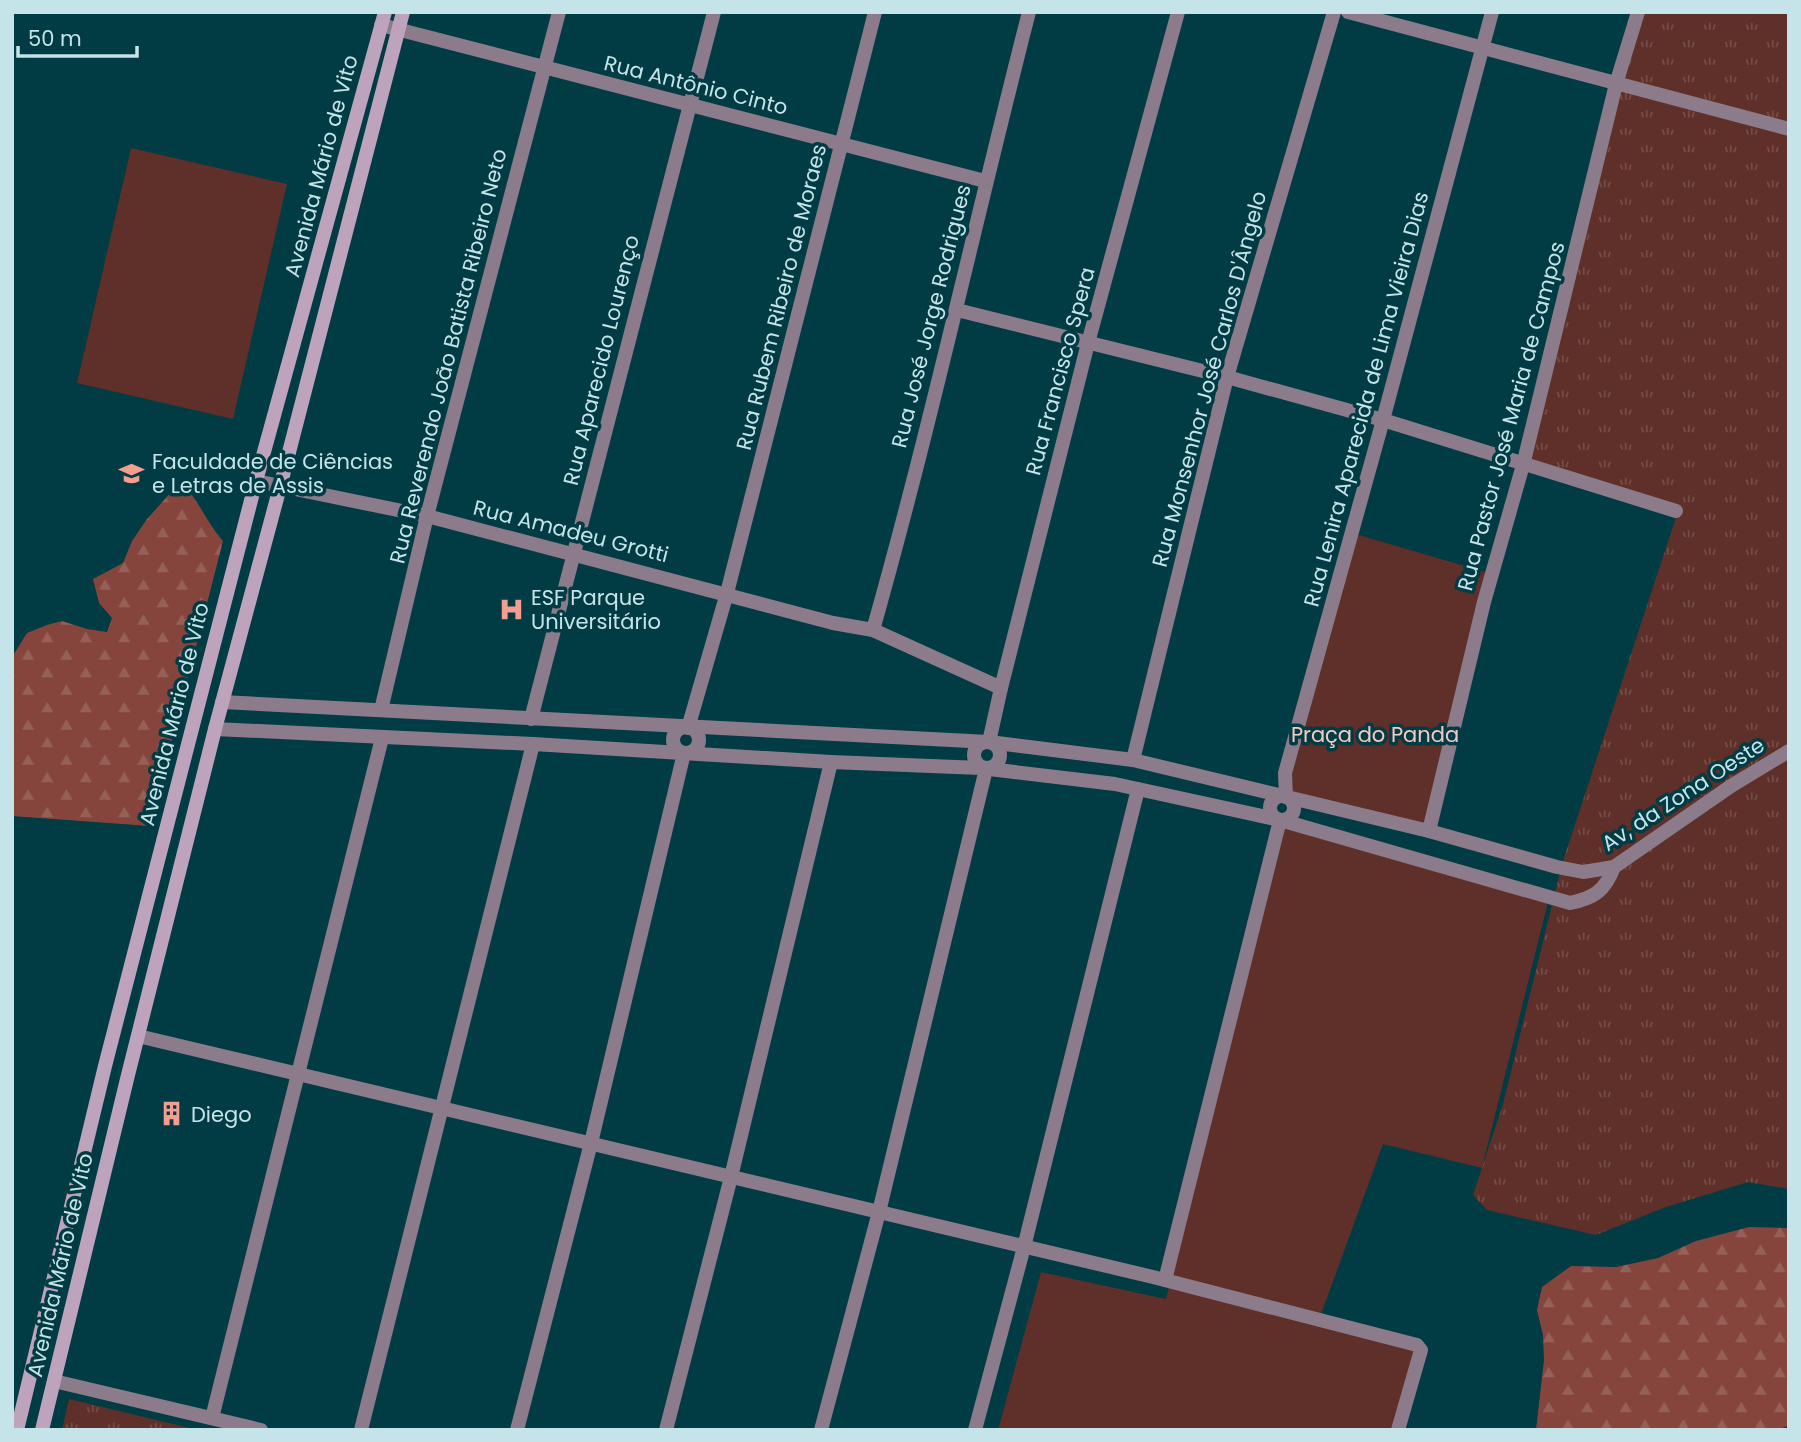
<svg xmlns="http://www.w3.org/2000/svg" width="1801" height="1442" font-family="Poppins,sans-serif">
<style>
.grass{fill:url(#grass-tufts)}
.forest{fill:url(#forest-firs)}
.green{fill:#5f2f29}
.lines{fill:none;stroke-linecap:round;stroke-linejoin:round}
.minor{stroke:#8c7b8b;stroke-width:14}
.secondary{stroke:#bea3bc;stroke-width:14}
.labels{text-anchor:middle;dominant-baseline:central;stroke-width:7;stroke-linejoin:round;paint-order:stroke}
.street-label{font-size:21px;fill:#c4e4e9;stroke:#013b43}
.poi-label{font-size:21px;fill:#c4e4e9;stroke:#013b43;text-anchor:start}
.park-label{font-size:21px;fill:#f3c9c3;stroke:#013b43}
</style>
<defs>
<pattern id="grass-tufts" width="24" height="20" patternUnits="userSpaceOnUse" patternTransform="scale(1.75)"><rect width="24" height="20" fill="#5f2f29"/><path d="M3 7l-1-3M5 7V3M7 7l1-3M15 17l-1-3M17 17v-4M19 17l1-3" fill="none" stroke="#744d48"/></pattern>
<pattern id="forest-firs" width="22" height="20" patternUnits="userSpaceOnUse" patternTransform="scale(1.75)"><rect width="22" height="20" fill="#86453c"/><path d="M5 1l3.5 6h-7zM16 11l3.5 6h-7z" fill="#956058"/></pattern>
</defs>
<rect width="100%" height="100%" fill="#013b43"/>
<!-- grass -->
<g class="grass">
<path d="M1643 12H1789V1189L1748 1182 1666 1207 1596 1235 1487 1210 1473 1195 1503 1104 1562 864 1679 508 1526 462 1618 87Z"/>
<path d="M69 1399 198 1430H62Z"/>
</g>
<!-- forest -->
<g class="forest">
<path d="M173 490 189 491C202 508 209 525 223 541L150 826 12 816V657L27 633 47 625 62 621 87 629 107 632 112 618 99 603 93 579 123 563 132 541 147 519Z"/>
<path d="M1749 1227 1789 1228V1426L1774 1430H1536L1544 1360 1543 1335 1537 1310 1542 1287 1571 1266 1616 1267 1658 1258 1696 1241Z"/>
</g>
<!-- green -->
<g class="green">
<path d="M131 148 287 184 233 419 77 383Z"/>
<path d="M1352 533 1492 574 1429 831 1289 799 1285 773Z"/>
<path d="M1286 824 1549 898 1482 1168 1383 1144 1319 1320 1417 1348 1395 1430H998L1041 1272 1166 1299Z"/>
</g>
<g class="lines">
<!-- minor -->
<g class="minor">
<path d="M1348 12 1789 129"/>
<path d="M381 25 985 181"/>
<path d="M957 310 1227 377 1383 420 1676 511"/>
<path d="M256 481 427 516 833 623 873 630 1001 688"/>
<path d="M873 630C931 425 976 218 1029 12"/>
<path d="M222 702 989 742 1133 760 1429 831 1557 867 1583 872 1614 867 1731 786 1789 751"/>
<path d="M381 710 427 516 559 12"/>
<path d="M531 719 714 12"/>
<circle cx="686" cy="740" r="13"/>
<path d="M688 728 727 593 875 12"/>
<path d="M215 729 533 744 831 762 981 768 1115 784 1280 820 1570 903C1594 898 1605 891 1614 867"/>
<circle cx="987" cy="755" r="13"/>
<path d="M989 742 1001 688 1088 343 1178 12"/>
<path d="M1133 760 1227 377 1334 12"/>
<circle cx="1282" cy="808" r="12"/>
<path d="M1286 797 1285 773 1383 420 1492 12"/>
<path d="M1429 831 1484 602 1523 465 1616 84 1638 12"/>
<path d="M138 1036 1153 1277 1417 1345 1421 1350 1398 1430"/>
<path d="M1165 1280 1280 820"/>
<path d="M54 1381 261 1430"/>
<path d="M212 1418 382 738"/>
<path d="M361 1430 533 744"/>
<path d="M517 1430 591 1143 684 753"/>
<path d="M666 1430 731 1177 831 762"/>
<path d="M821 1430 879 1212 986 769"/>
<path d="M975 1430 1024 1247 1138 789"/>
</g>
<!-- secondary -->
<g class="secondary">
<path d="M17 1430 105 1066 256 481 385 12"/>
<path d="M42 1430 128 1075 215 729 280 487 403 12"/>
</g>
</g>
<!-- icons -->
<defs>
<symbol id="university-bare" viewBox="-9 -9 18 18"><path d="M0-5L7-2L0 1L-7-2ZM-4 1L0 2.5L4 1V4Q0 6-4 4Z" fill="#f59d8f" stroke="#013b43" stroke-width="2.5" paint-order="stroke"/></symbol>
<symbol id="hospital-bare" viewBox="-9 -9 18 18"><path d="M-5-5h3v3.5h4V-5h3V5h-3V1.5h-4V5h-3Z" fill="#f59d8f" stroke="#013b43" stroke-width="2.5" paint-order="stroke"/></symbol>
<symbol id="building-bare" viewBox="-9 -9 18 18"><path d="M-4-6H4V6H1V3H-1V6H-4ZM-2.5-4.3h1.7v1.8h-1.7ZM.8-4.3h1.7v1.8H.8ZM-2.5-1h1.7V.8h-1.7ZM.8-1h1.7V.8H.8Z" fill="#f59d8f" stroke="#013b43" stroke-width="2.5" paint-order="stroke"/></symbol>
</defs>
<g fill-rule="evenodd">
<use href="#university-bare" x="114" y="456" width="35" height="35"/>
<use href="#hospital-bare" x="494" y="592" width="35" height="35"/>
<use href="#building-bare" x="154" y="1096" width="35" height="35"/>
</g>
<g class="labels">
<!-- street labels -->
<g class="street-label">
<text transform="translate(696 85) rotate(14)">Rua Antônio Cinto</text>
<text transform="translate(321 166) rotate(-75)">Avenida Mário de Vito</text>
<text transform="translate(781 297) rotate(-76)">Rua Rubem Ribeiro de Moraes</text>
<text transform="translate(931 316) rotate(-76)">Rua José Jorge Rodrigues</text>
<text transform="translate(448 356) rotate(-76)">Rua Reverendo João Batista Ribeiro Neto</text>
<text transform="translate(601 360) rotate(-76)">Rua Aparecido Lourenço</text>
<text transform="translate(1060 371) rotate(-75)">Rua Francisco Spera</text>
<text transform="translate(1209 379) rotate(-75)">Rua Monsenhor José Carlos D'Ângelo</text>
<text transform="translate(1366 399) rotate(-75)">Rua Lenira Aparecida de Lima Vieira Dias</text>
<text transform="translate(1511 416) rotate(-75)">Rua Pastor José Maria de Campos</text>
<text transform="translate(571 531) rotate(14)">Rua Amadeu Grotti</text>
<text transform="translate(174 714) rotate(-76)">Avenida Mário de Vito</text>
<text transform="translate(1683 794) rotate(-33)">Av, da Zona Oeste</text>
<text transform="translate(60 1265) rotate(-77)">Avenida Mário de Vito</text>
</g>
<!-- poi labels -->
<g class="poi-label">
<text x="152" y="461">Faculdade de Ciências<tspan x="152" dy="24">e Letras de Assis</tspan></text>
<text x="531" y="597">ESF Parque<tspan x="531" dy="24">Universitário</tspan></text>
<text x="191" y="1114">Diego</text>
</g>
<!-- park labels -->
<g class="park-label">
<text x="1375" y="734">Praça do Panda</text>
</g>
</g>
<!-- border -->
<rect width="1801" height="1442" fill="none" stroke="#c4e4e9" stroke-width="28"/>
<!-- scale -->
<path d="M18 46v10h119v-10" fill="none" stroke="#c4e4e9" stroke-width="3.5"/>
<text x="28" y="46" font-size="21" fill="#c4e4e9" stroke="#013b43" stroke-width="5" paint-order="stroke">50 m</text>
</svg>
